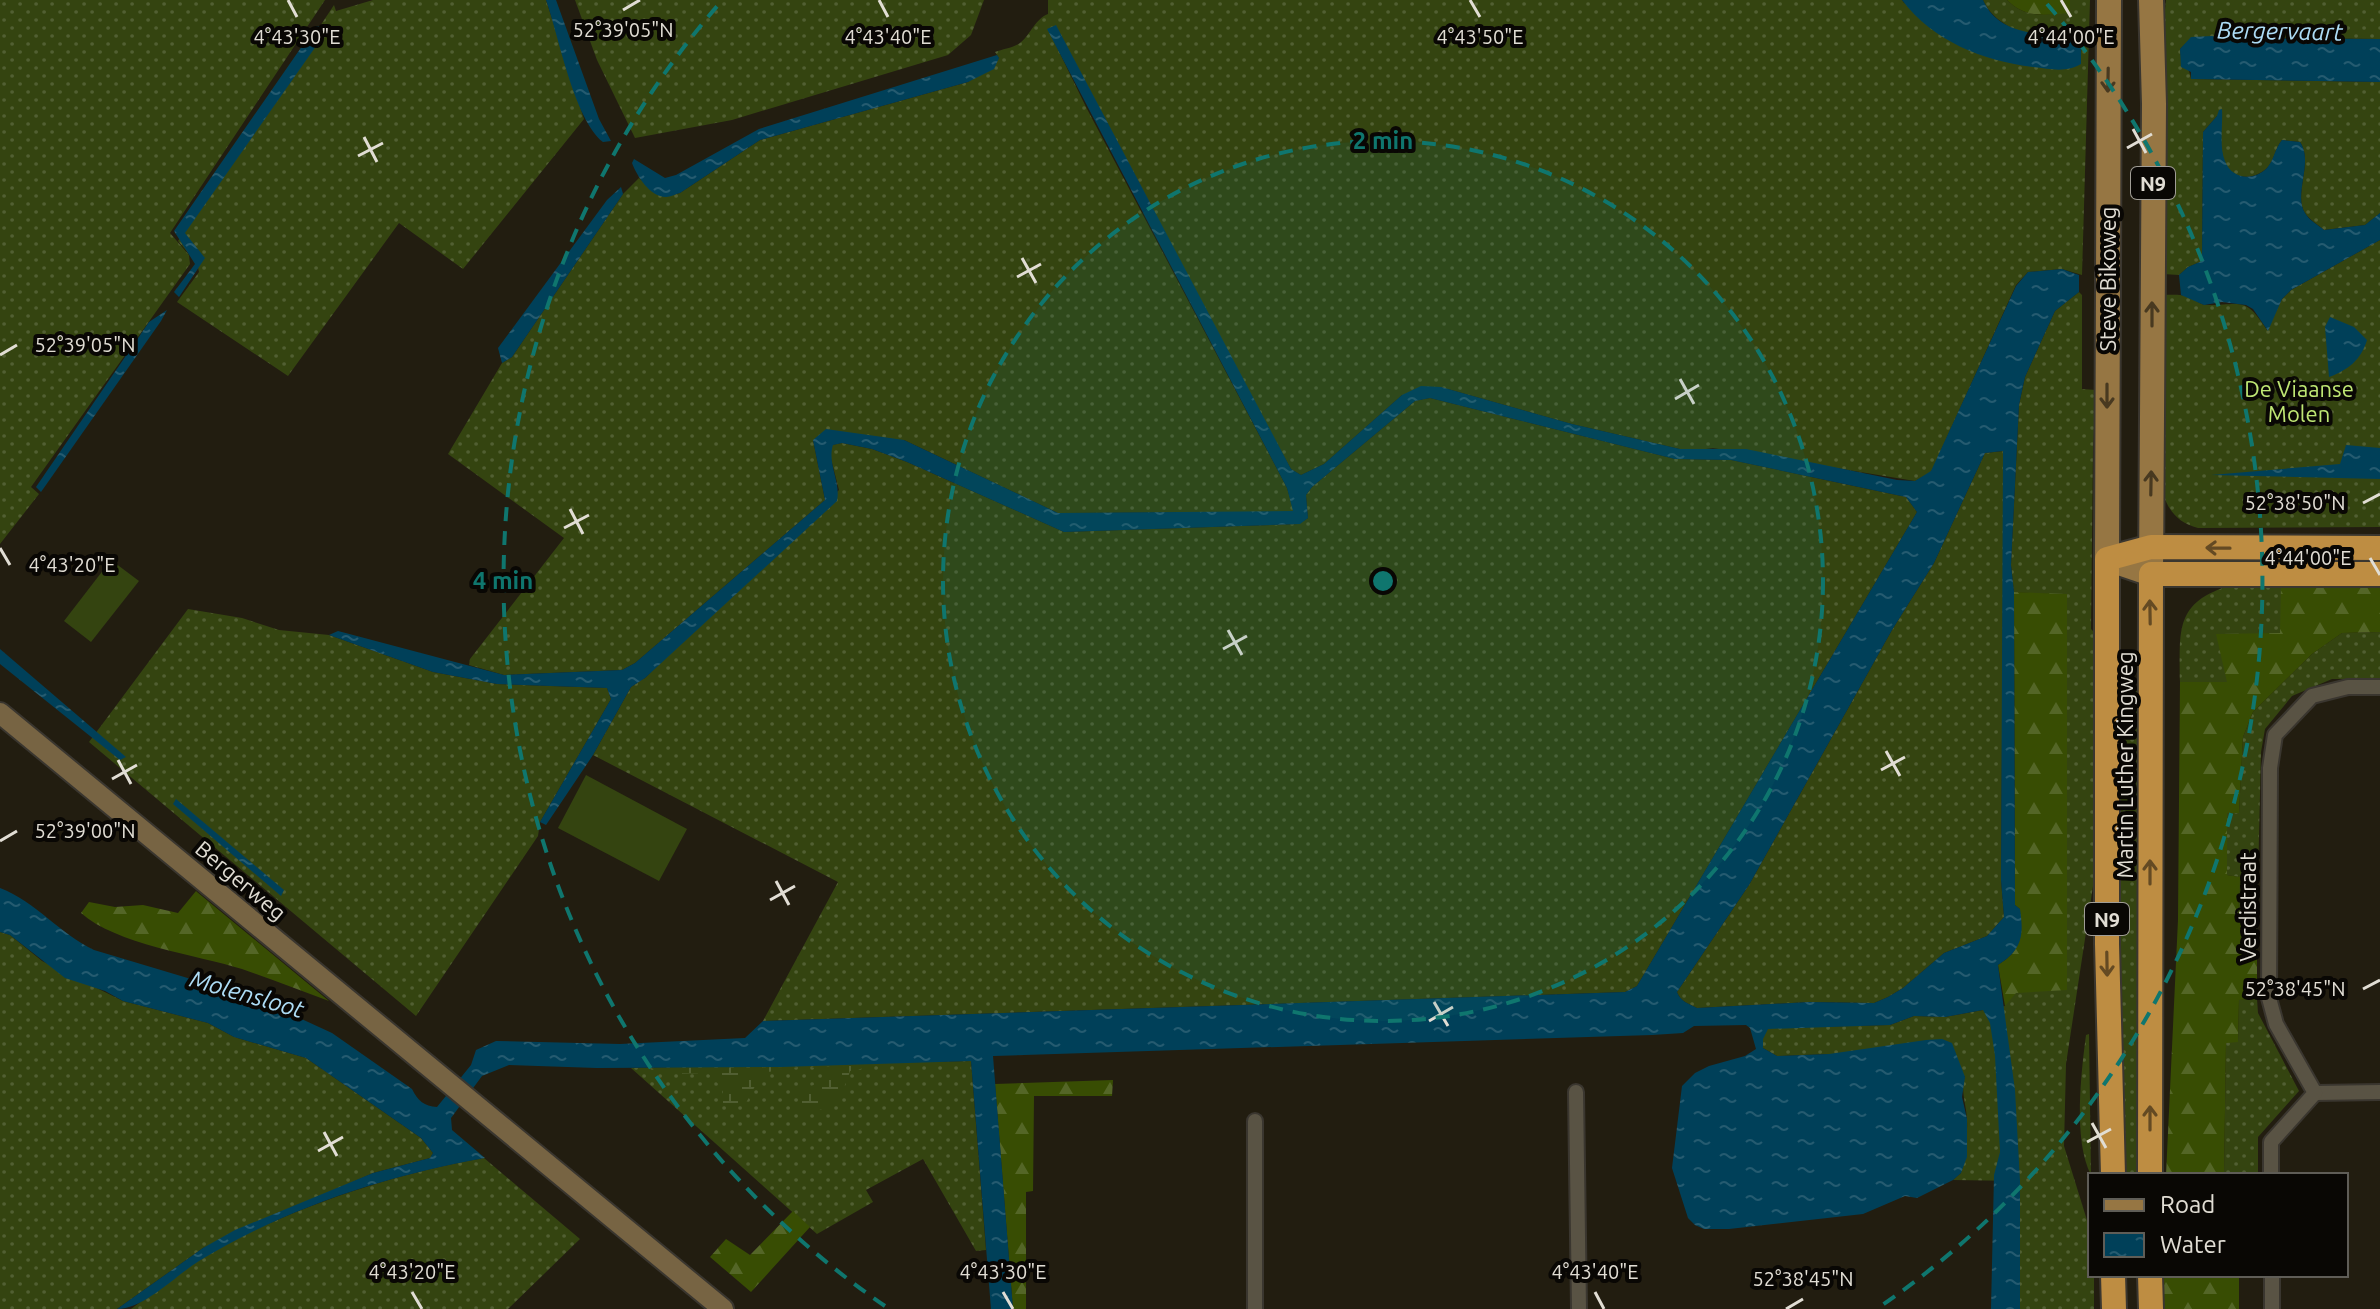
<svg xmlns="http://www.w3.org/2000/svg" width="2380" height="1309" font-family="Ubuntu,sans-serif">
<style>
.grass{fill:url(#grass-dots)}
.forest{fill:url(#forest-firs)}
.wetland{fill:url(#wetland-marsh)}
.garden{fill:#344410}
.water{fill:url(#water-ripples);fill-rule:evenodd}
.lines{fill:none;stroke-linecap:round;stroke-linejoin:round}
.street-casing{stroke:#3a362f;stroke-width:18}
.secondary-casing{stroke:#3a362f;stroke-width:24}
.primary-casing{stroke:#3a362f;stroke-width:28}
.highway-casing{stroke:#3a362f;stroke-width:28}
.street{stroke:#595344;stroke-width:14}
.secondary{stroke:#776443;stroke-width:20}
.primary{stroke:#967643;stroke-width:24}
.highway{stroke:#be8d42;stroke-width:24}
.oneway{stroke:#483920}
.oneway2{stroke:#644a23}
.ticks{fill:none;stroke:#e1ddd4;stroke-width:3}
.ring{fill:none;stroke:#0f766e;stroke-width:4;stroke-dasharray:14 10}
.labels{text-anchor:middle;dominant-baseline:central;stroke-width:8;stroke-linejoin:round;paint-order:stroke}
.shield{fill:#090704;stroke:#a09d96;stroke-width:2}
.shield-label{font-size:20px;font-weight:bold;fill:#e1ddd4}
.street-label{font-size:22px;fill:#e1ddd4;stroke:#090704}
.park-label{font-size:22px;fill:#bfe774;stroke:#090704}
.water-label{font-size:24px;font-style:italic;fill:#addcf5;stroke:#090704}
.ticks-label{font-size:20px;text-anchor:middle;fill:#e1ddd4;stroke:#090704;stroke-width:8;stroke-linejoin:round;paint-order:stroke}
.centre{fill:#0f766e;stroke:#090704;stroke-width:4}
.ring-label{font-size:24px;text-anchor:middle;font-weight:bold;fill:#0f766e;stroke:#090704;stroke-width:8;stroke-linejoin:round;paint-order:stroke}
</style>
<defs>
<pattern id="grass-dots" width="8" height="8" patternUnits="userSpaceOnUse" patternTransform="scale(2)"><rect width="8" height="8" fill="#344410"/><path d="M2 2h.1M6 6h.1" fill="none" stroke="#515f32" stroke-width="1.8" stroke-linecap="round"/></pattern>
<pattern id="forest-firs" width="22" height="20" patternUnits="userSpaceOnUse" patternTransform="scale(2)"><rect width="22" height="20" fill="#384d03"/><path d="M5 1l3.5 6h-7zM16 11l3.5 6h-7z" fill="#546627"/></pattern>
<pattern id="wetland-marsh" width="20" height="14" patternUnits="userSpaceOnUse" patternTransform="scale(2)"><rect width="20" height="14" fill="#344410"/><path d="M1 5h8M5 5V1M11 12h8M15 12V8" fill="none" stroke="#515f32"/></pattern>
<pattern id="water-ripples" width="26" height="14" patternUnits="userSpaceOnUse" patternTransform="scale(2)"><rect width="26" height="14" fill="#004059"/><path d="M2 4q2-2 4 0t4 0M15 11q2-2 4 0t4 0" fill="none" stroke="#255b70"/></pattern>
</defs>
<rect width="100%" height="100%" fill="#221d10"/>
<!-- grass -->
<g class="grass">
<path d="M0 0H325L170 233 189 255 190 264 31 487 39 494 0 544Z"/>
<path d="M373 0H546L584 119 463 269 399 223 288 376 177 302 199 272 197 263 178 241 334 5 336 11Z"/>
<path d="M575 0H984L971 35 948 55 732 120 635 138 597 60Z"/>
<path d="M1048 0H1902L1904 3 2081 64V49C2048 39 1999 35 1983 0H2007C2026 19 2045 15 2070 12V0H2090L2082 275 2062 269 2028 272 2016 285 1931 472 1915 481 1713 448 1691 451 1680 449 1572 424 1441 387 1402 395 1324 464 1301 475 1291 469 1048 29 1086 107 1287 488 1294 512 1058 513 904 440H813L825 500 635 663 622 670 504 675 469 665 470 659 564 538 448 454 502 363 512 357 623 194 639 178C655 192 658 199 680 193L760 140 968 82 999 58 995 52C1003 49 1013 48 1020 43 1031 34 1035 19 1048 14Z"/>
<path d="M2166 0H2380V39L2192 37 2180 49C2180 62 2190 67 2191 79L2380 82V213L2365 225 2324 230C2318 225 2309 219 2305 213 2293 194 2314 162 2300 142L2282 140C2275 148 2274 161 2267 168 2253 181 2231 180 2224 161 2220 148 2220 130 2217 116L2203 132 2202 261 2188 267 2179 275 2163 274 2160 59Z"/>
<path d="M2380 240V527L2198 528C2179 523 2169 512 2163 494V295C2171 295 2181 294 2189 297 2196 300 2200 305 2207 305 2243 305 2245 296 2267 330L2282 299 2291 290Z"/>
<path d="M2079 292 2082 295V389L2096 390 2093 449 2091 629 2096 634 2095 873 2066 1064 2064 1146 2090 1230V1275H2094V1309H2020V1181L1953 1180 1961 1173C1963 1156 1968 1138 1967 1121 1967 1105 1960 1093 1965 1076L1829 1054 1777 1056 1763 1048 1762 1039 1768 1028 1890 1025 1914 1016 1945 1017 2005 1006 2067 595 2014 592 2011 565 2019 405 2025 377 2055 311Z"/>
<path d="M1430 398 1675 459 1731 460 1906 497 1917 512 1637 986 1625 992 763 1021 838 882 593 755 631 687 645 678 839 490 830 455 832 445 842 443 872 449 907 462 1064 532 1299 524 1308 518 1306 495 1312 487 1415 401Z"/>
<path d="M2004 451 2001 880 2004 917 1987 936 1944 953 1903 988 1888 997 1874 1003 1809 1002 1697 1008C1689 1004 1680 1001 1677 992L1749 885 1892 630 1934 563 1985 453Z"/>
<path d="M2232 585H2281V634L2227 682H2180C2180 630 2174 602 2232 585Z"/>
<path d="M188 609 242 618 279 630 329 635 433 672 497 684 607 688 611 699 540 822 538 836 416 1016 89 742Z"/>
<path d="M2380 632V679H2332L2292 696 2265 729 2261 752 2257 921 2238 923 2239 877 2227 875V812L2239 813 2243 737 2253 712 2312 654 2342 633Z"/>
<path d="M2117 689 2141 691 2138 1175H2123L2116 973Z"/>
<path d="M0 932 10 935 42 961 123 1001 208 1023 234 1037 306 1058 421 1138 433 1153 430 1158 373 1173 203 1248 117 1309H0Z"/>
<path d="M2257 999 2258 1013 2299 1091 2258 1137V1175H2224L2226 1042H2238L2239 1000Z"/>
<path d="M2089 1034 2091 1175C2073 1141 2081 1073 2086 1035Z"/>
<path d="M971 1061 986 1250 976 1251 923 1159 866 1190 873 1202 817 1234 631 1068Z"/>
<path d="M484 1158 580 1239 508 1309H131C167 1283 204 1253 244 1235 322 1198 400 1173 484 1158Z"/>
</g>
<!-- forest -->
<g class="forest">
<path d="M2007 0H2070V13C2045 15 2026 19 2007 0Z"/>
<path d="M2281 585H2380V632L2342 633 2312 654 2253 712 2243 737 2239 813H2227V875L2240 877 2238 922 2257 921V999L2239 1000 2238 1042 2226 1043 2224 1175H2166L2178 920 2180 682H2227L2216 634 2280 633Z"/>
<path d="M2014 592 2067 594V990L2016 993 2005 1006 1998 965C2022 950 2024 936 2020 909L2015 905Z"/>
<path d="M196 891 197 892 329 1001C300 990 271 979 242 969 197 955 115 944 81 913L89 902 115 907 143 905 178 913Z"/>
<path d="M1113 1080 1112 1096H1034L1033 1191 1026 1192V1309H1013L995 1084Z"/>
<path d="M793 1211 810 1227 751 1292 710 1257 726 1239 750 1255Z"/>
<path d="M2162 1275H2239V1309H2161Z"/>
</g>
<!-- wetland -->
<g class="wetland">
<path d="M880 1065 850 1071C841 1102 830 1107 801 1117V1090L824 1081 825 1071 811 1067Z"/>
<path d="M798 1067 762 1073 747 1101 732 1107 723 1105V1089L708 1073 665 1074 651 1068Z"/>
</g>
<!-- garden -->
<g class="garden">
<path d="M111 560 139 581 91 642 64 621Z"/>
<path d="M586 775 687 829 659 881 558 828Z"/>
</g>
<!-- water -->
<g class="water">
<path d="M546 0H556L599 119 611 141 603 142C574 119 559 37 546 0Z"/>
<path d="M1902 0H1983C1999 36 2039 33 2073 38L2081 49V64C2065 73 2051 69 2033 67 1983 61 1933 41 1902 0Z"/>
<path d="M1056 25 1291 469 1301 475 1324 464 1402 395 1421 386 1441 387 1572 424 1680 449H1746L1897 480 1915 481 1931 471 2016 286 2028 272 2062 269 2079 275V292L2055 311 2025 377 2019 405 2011 565 2014 592 2015 905 2020 909C2024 936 2022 950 1998 965L2015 1090 2020 1181V1309H1991L1994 1175 2000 1152 1995 1056 1990 1023 1983 1010 1945 1017 1914 1016 1890 1025 1768 1029 1763 1039V1048L1777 1056 1829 1054 1926 1040 1942 1039 1952 1043 1965 1077 1962 1097 1967 1119V1157L1961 1173 1953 1180 1917 1198 1905 1196 1863 1214 1729 1229H1704L1695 1225 1688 1218 1672 1168 1682 1086 1695 1073 1709 1066 1745 1056 1756 1049 1750 1028 1746 1025 1694 1026 1683 1033 1652 1035 993 1056 1013 1309H991L971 1061 781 1067 597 1068 509 1065 482 1076 451 1118 452 1130 485 1158C384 1176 287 1208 199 1261 175 1276 144 1309 117 1309L203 1248 235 1230 373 1173 430 1158 433 1153 421 1138 306 1058 234 1037 208 1023 123 1001 105 991 65 978 10 935 0 932V888C36 902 60 934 94 950L258 999 332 1033 412 1089C418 1101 424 1106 437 1107L471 1065 476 1050 496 1041 620 1044 745 1038 763 1021 1625 992 1637 986 1917 512 1906 497 1731 460 1675 459 1430 398 1415 401 1312 487 1306 495 1308 518 1300 524 1064 532 907 462 872 449 842 443 833 445C827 464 841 481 837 501L645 678 631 687 593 755 546 825 540 822 611 699 607 688 497 684 433 672 329 635 338 631 504 675 622 670 635 663 825 500 813 440 826 429 904 440 1058 513 1293 511 1287 488 1047 29ZM2003 451 2001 880 2004 917 1987 936 1944 953 1903 988 1888 997 1874 1003 1809 1002 1697 1008C1689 1004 1680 1001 1677 992L1749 885 1892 630 1934 563 1985 453Z"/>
<path d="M316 26 326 28 321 39 185 233 205 258 179 297 174 292 195 264 174 231Z"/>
<path d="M2212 36 2222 38 2380 39V82L2191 79V72L2181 67 2180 49 2191 37Z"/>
<path d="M997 55 999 58 994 69 968 82 760 140 680 193C675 194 671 197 666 197 650 197 637 176 632 163L634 159 665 178 676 175 759 129Z"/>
<path d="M2222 109C2223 125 2219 147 2225 161 2232 180 2254 181 2267 168 2274 160 2275 148 2282 140L2300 142C2314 162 2293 194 2305 213 2309 220 2318 225 2324 230L2365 225 2380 213V240L2291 290 2282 299 2268 331 2253 309 2246 305 2222 302 2204 305 2181 295 2179 275 2188 267 2202 261 2203 132 2217 116 2219 110Z"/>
<path d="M621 187 623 194 512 357 502 363 498 348 607 200Z"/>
<path d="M167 310 161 321 41 492 36 487 149 322Z"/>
<path d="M2330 317 2354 327 2367 340C2361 360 2348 370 2329 377L2325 327Z"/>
<path d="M2346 445 2380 448V479L2211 475 2340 464Z"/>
<path d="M0 649 126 757 120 760 0 664Z"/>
<path d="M176 799 284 890 281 896 173 804Z"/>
</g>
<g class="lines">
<defs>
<g id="street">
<path d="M1576 1092 1579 1309"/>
<path d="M2315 1093 2380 1092"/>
<path d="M1255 1121V1309"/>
<path d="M2271 1175V1142L2315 1093 2276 1024 2269 998 2270 768 2275 735 2312 696 2348 687H2380"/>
<path d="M2272 1275V1309"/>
</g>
<path id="secondary" d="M0 713 723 1309"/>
<path id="primary" d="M2109 0 2107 559 2151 574 2154 104 2151 0"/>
<g id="highway">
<path d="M2113 1175 2107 944V559L2151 547 2380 548"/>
<path d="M2150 1175 2151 574H2380"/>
<path d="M2113 1275 2114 1309"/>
<path d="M2150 1275 2151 1309"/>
</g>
</defs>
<!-- street casing -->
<use href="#street" class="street-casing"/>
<!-- secondary casing -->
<use href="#secondary" class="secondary-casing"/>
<!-- primary casing -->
<use href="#primary" class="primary-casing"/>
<!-- highway casing -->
<use href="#highway" class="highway-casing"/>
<!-- street -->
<use href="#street" class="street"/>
<!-- secondary -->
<use href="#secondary" class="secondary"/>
<!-- primary -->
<use href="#primary" class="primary"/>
<!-- highway -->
<use href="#highway" class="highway"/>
</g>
<!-- one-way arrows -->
<defs><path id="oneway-shaft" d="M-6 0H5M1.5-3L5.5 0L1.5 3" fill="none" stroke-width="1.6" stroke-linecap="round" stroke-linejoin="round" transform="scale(2)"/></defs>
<g class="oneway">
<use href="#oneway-shaft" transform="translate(2108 80) rotate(91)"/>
<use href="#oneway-shaft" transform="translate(2152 314) rotate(-90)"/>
<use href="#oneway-shaft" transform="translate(2107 396) rotate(90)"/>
<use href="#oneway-shaft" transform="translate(2151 483) rotate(-89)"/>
</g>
<g class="oneway2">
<use href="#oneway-shaft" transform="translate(2218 548) rotate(-179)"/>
<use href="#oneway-shaft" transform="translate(2150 612) rotate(-91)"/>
<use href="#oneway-shaft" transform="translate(2150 872) rotate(-90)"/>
<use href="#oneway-shaft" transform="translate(2107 964) rotate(89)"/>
<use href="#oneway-shaft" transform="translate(2150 1118) rotate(-90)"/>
</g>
<!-- ticks -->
<path class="ticks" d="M288 0 297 17M879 0 888 17M1470 0 1480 17M2061 0 2071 17M623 10 640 0M2133 129 2146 153M364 137 377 162M2127 148 2152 134M358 156 383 143M1022 258 1036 283M1017 277 1041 264M0 355 17 345M1680 379 1694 404M1675 399 1699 385M2363 503 2380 494M570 509 583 534M564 528 589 515M0 548 10 565M2370 558 2380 575M1228 630 1242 655M1223 649 1247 636M1886 751 1900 776M118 760 131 784M1881 770 1905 757M112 779 137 765M0 841 17 831M776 881 789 905M770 900 795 886M2363 989 2380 980M1434 1002 1448 1026M1429 1021 1453 1007M2092 1123 2106 1148M324 1132 337 1156M2087 1142 2111 1129M318 1151 343 1137M412 1292 422 1309M1003 1292 1013 1309M1595 1292 1604 1309M1786 1309 1803 1299"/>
<!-- distance rings -->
<circle cx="1383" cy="581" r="440" fill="#0f766e" fill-opacity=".12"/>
<g class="ring">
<circle cx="1383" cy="581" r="440"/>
<path d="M885 1306A880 880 0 0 1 719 4M2047 4A880 880 0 0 1 1881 1306"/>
</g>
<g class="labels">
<!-- shield labels -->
<g class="shield">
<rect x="2131" y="167" width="44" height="32" rx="6"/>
<rect x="2085" y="903" width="44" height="32" rx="6"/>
</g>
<g class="shield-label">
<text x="2153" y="183">N9</text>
<text x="2107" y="919">N9</text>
</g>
<!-- street labels -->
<g class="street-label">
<text transform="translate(2107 279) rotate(-90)">Steve Bikoweg</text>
<text transform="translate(2124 765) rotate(-90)">Martin Luther Kingweg</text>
<text transform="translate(241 880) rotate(40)">Bergerweg</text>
<text transform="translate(2247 907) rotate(-90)">Verdistraat</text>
</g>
<!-- park labels -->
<g class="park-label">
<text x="2299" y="388">De Viaanse<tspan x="2299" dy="25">Molen</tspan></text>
</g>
<!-- water labels -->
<g class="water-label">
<text transform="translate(2280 31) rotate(1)">Bergervaart</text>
<text transform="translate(247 994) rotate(16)">Molensloot</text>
</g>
</g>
<g class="ticks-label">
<text x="623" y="37">52°39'05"N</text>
<text x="297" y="44">4°43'30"E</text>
<text x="888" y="44">4°43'40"E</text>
<text x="1480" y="44">4°43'50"E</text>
<text x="2071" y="44">4°44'00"E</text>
<text x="85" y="352">52°39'05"N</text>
<text x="2295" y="510">52°38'50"N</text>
<text x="2308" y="565">4°44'00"E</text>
<text x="72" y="572">4°43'20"E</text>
<text x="85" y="838">52°39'00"N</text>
<text x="2295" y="996">52°38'45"N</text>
<text x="412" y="1279">4°43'20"E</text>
<text x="1003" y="1279">4°43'30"E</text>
<text x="1595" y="1279">4°43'40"E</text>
<text x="1803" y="1286">52°38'45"N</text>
</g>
<circle cx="1383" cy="581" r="12" class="centre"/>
<g class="ring-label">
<text x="1383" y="149">2 min</text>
<text x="503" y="589">4 min</text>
</g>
<!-- legend -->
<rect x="2088" y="1173" width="260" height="104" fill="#090704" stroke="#5f5d57" stroke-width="2"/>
<rect x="2104" y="1199" width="40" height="12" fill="#967643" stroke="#5f5d57" stroke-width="2"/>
<text x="2160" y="1213" font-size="24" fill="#e1ddd4">Road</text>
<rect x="2104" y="1233" width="40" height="24" fill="url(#water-ripples)" stroke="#5f5d57" stroke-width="2"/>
<text x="2160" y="1253" font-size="24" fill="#e1ddd4">Water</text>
</svg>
